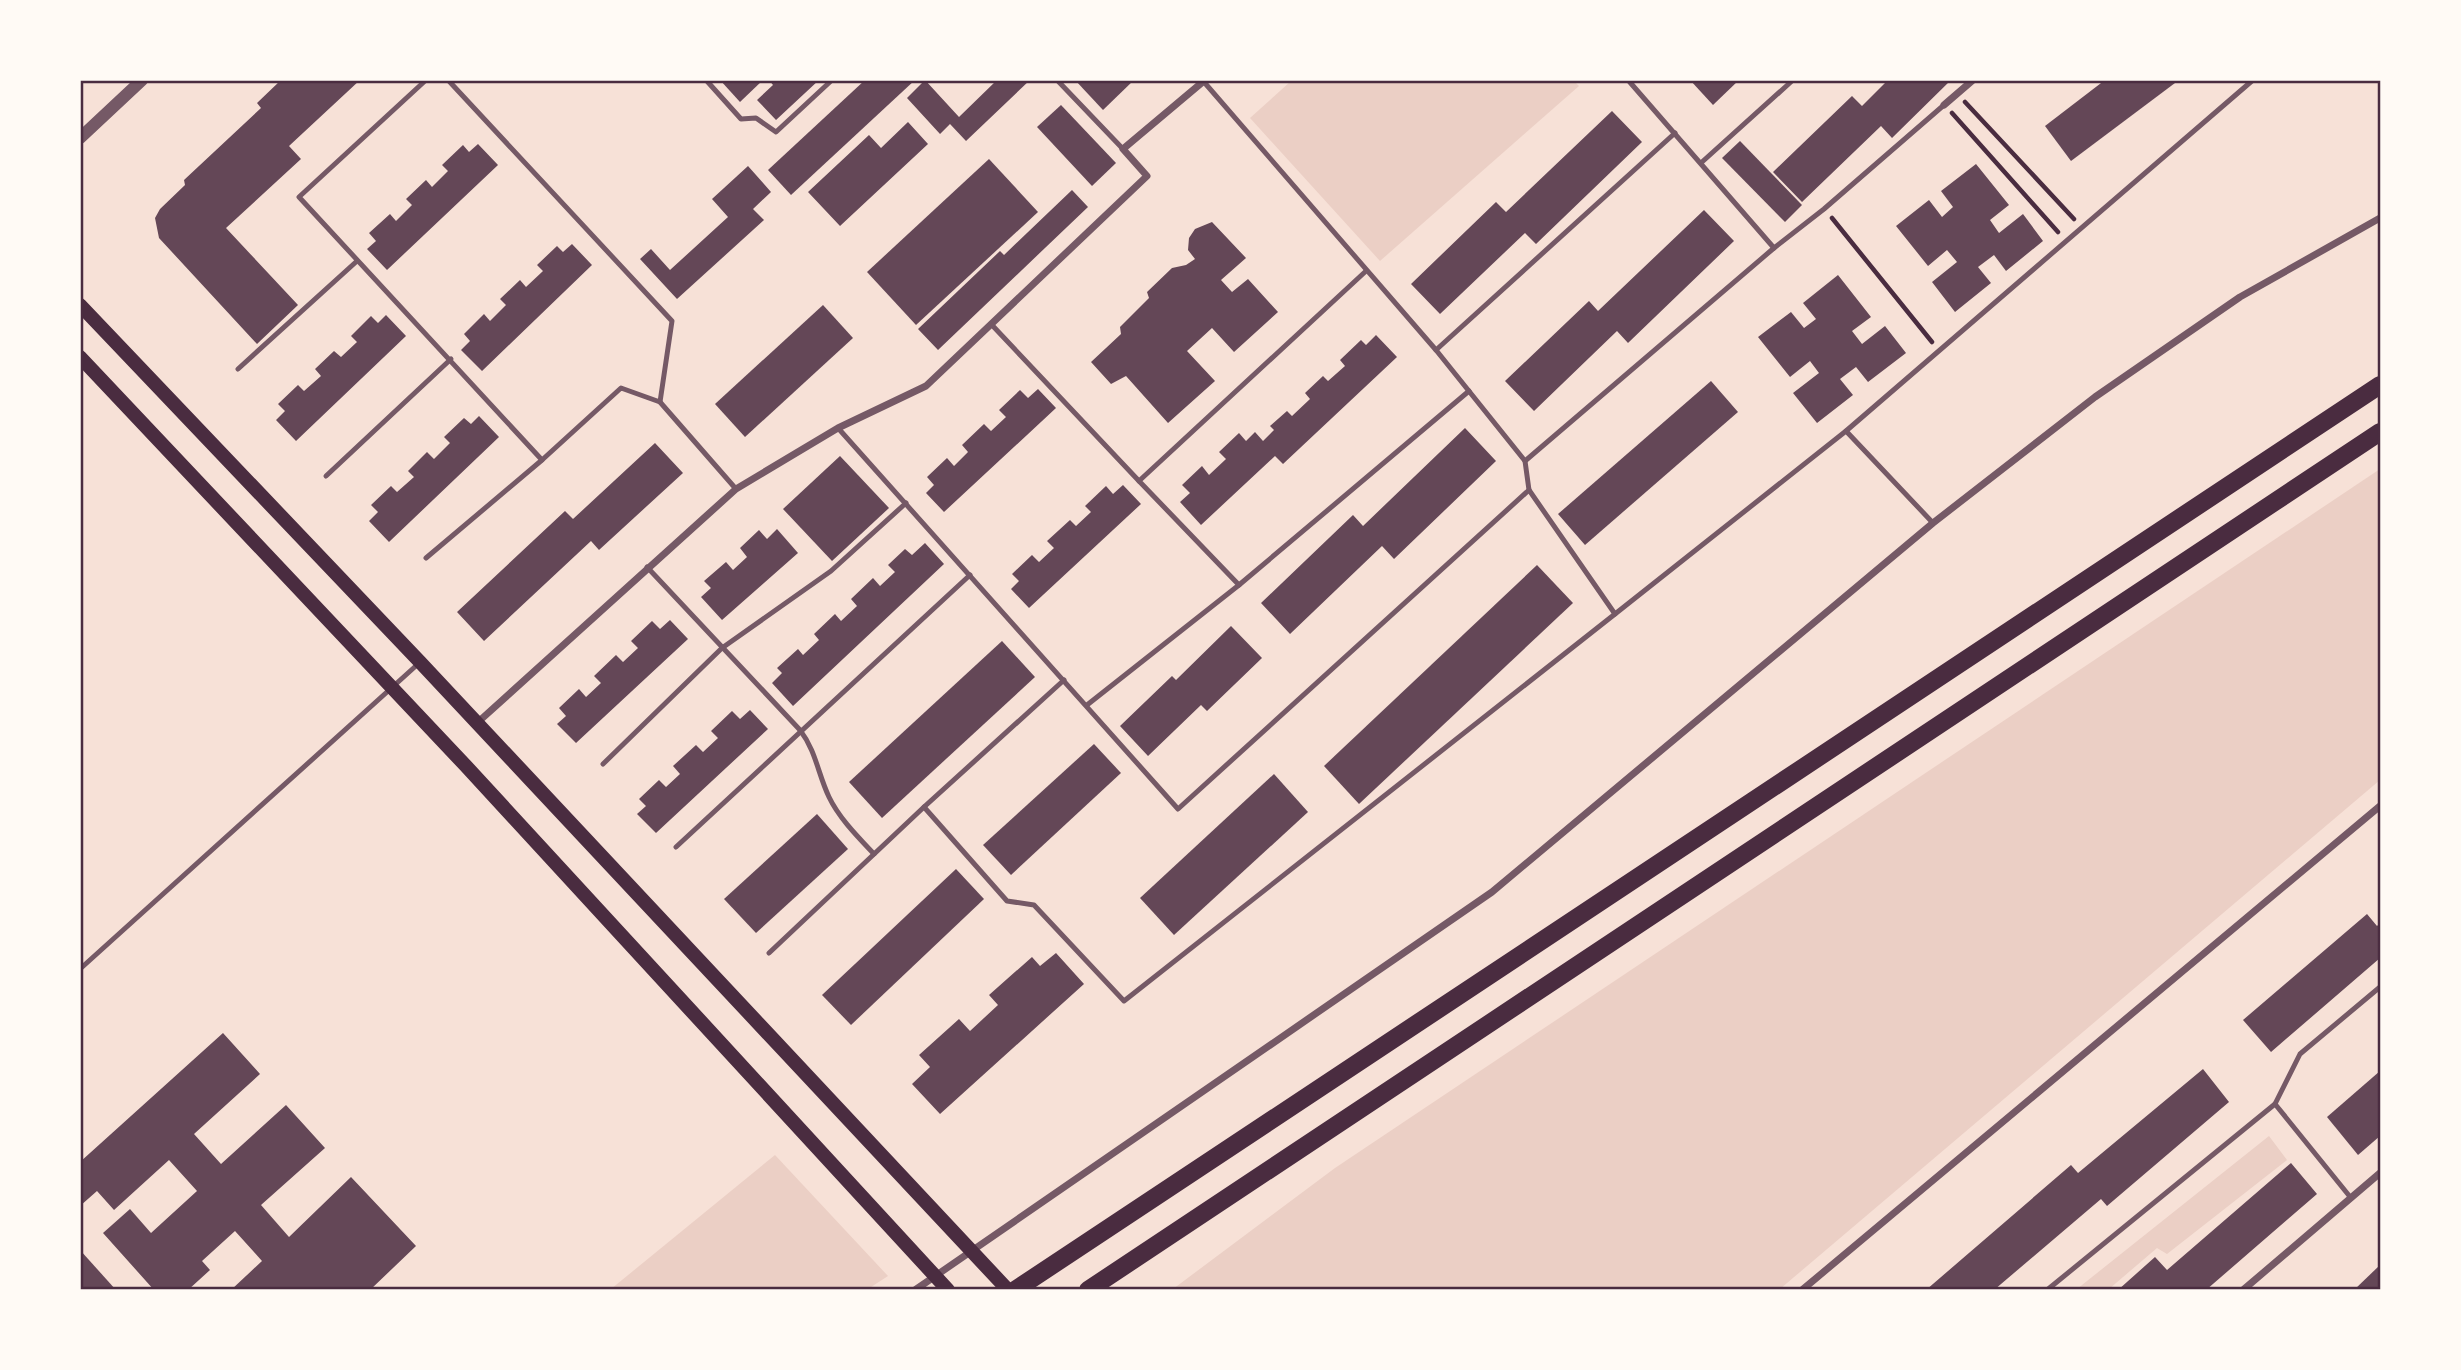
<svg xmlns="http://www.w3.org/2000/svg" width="2461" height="1370" font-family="Inter,sans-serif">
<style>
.green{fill:#ebcfc5}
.building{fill:#644757}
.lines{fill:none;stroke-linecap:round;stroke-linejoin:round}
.path{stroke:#4a2c40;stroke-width:4.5}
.service{stroke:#755966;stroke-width:5}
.minor{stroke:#755966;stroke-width:7}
.tertiary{stroke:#755966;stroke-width:12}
.secondary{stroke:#4a2c40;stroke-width:14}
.primary{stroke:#4a2c40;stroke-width:18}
.neatline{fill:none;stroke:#4a2c40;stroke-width:2.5}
</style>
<rect width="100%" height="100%" fill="#f7e1d7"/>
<!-- green -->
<g class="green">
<path d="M1574 81 1579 86 1380 261 1250 118 1291 81Z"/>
<path d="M2380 469V780L1780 1289H1173L1335 1168Z"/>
<path d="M2269 1136 2287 1160 2167 1254 2157 1248 2109 1289H2077Z"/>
<path d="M775 1155 888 1276 868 1289H611Z"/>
</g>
<!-- building -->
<g class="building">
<path d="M281 80H360L289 146 301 159 226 228 298 305 257 344 159 238 155 218 160 209 185 185 184 180 261 108 257 103Z"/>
<path d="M720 80H763L740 102Z"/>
<path d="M769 80H819L776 120 757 100 773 85Z"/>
<path d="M865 80H915L791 195 768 170Z"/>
<path d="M925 80 959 117 997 80H1030L966 141 950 124 940 134 907 98Z"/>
<path d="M1075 80H1134L1103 110Z"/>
<path d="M1690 80H1739L1713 105Z"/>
<path d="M1888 80H1951L1892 138 1881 126 1802 202 1773 172 1852 96 1862 106Z"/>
<path d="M2105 80H2179L2071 161 2045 126Z"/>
<path d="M1061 105 1116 163 1092 186 1037 127Z"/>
<path d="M1612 111 1642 142 1536 244 1525 233 1440 314 1411 284 1496 202 1506 212Z"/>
<path d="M908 122 928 144 840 226 808 192 869 135 881 148Z"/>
<path d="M1740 141 1802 205 1785 222 1722 158Z"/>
<path d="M478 144 498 165 387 270 367 249 376 241 369 233 390 214 396 221 412 205 406 199 426 180 432 187 448 171 442 165 463 145 469 152Z"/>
<path d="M989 159 1038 212 916 325 867 272Z"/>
<path d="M1976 164 2009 205 1990 220 1999 233 2023 214 2043 241 2006 271 1994 255 1978 267 1991 283 1955 312 1932 282 1957 262 1947 250 1928 266 1896 226 1929 200 1942 217 1953 207 1941 191Z"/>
<path d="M748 166 771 192 753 209 764 220 677 299 640 259 651 249 670 270 728 217 712 199Z"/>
<path d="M1072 190 1088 207 938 350 918 329 1000 251 1004 255Z"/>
<path d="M1704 210 1734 241 1628 343 1617 331 1534 411 1505 381 1589 301 1598 311Z"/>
<path d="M1212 222 1246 258 1221 280 1232 292 1248 279 1278 312 1234 352 1212 328 1187 351 1215 381 1168 423 1126 376 1111 384 1091 362 1121 334 1120 327 1149 298 1147 292 1172 268 1186 265 1195 259 1188 250 1189 238 1195 229Z"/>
<path d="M572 244 592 265 482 371 461 350 470 341 464 334 484 314 490 321 506 305 500 299 520 280 526 287 543 271 537 265 557 246 563 252Z"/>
<path d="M1838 275 1871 317 1852 331 1862 344 1885 326 1906 353 1868 382 1856 367 1840 379 1853 395 1817 423 1793 393 1819 373 1810 361 1790 377 1758 337 1791 312 1804 328 1816 319 1803 303Z"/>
<path d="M823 305 853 338 745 437 715 404Z"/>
<path d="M386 315 406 336 296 441 276 420 285 411 278 404 298 385 304 391 321 376 315 369 334 351 341 357 357 342 351 336 371 316 378 323Z"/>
<path d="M1376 335 1397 357 1283 464 1275 456 1201 525 1180 502 1190 493 1182 485 1202 466 1209 475 1226 459 1219 452 1239 433 1246 441 1255 432 1263 441 1274 430 1270 426 1287 411 1292 416 1310 399 1305 393 1323 376 1328 381 1345 366 1340 360 1361 340 1366 345Z"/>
<path d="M1711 381 1738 412 1585 545 1558 514Z"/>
<path d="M1038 389 1056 408 944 512 926 493 934 485 927 477 947 458 954 466 968 452 962 445 984 424 991 431 1006 417 999 410 1020 390 1028 398Z"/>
<path d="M479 416 499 437 389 542 369 521 378 512 371 505 391 486 397 492 414 477 408 471 427 452 434 459 450 443 444 437 464 418 471 424Z"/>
<path d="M1465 428 1496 461 1394 559 1382 546 1290 634 1261 603 1353 515 1363 526Z"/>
<path d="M655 443 683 473 599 550 591 541 484 641 457 612 565 511 573 519Z"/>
<path d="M840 456 889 508 832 561 783 509Z"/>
<path d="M1123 485 1141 504 1029 608 1011 589 1019 581 1012 574 1032 555 1039 562 1054 548 1047 541 1070 520 1076 526 1091 512 1085 506 1106 486 1113 494Z"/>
<path d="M777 529 798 553 722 620 701 597 711 588 704 581 726 562 733 570 747 557 740 548 759 530 767 539Z"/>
<path d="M925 543 944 564 793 706 772 683 782 673 777 668 798 649 803 655 819 640 814 634 835 614 841 621 857 606 851 599 873 578 880 586 895 572 888 565 905 549 912 555Z"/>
<path d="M1537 565 1573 603 1359 804 1324 766Z"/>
<path d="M670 620 688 639 576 743 557 724 566 716 559 708 579 689 586 697 601 683 594 676 616 655 623 662 638 648 631 641 652 621 660 629Z"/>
<path d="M1231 626 1262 658 1207 711 1201 705 1148 756 1120 726 1172 676 1176 680Z"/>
<path d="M1002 641 1035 677 882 818 849 782Z"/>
<path d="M750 710 768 729 656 833 637 814 646 806 639 799 659 780 666 787 680 774 673 766 696 745 703 752 718 738 711 731 732 711 740 719Z"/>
<path d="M1094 744 1121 773 1011 875 983 845Z"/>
<path d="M1274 774 1308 812 1174 935 1140 898Z"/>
<path d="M817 814 848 849 756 933 724 899Z"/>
<path d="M956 869 984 899 851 1025 822 995Z"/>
<path d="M2367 914 2377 926 2380 923V958L2271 1052 2243 1020Z"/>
<path d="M1056 953 1084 984 940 1114 912 1084 930 1067 919 1055 959 1019 970 1031 998 1005 989 995 1032 957 1040 966Z"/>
<path d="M223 1033 260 1074 194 1134 221 1164 286 1105 325 1148 261 1205 289 1237 351 1177 416 1246 370 1290H231L262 1261 235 1231 202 1261 210 1270 188 1290H154L103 1233 130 1209 151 1233 197 1191 169 1160 114 1210 97 1191 80 1206V1162Z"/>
<path d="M2203 1069 2229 1102 2107 1206 2101 1199 1994 1290H1926L2071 1165 2078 1173Z"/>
<path d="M2380 1071V1136L2358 1155 2327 1117Z"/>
<path d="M2291 1163 2317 1194 2206 1290H2118L2155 1257 2167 1270Z"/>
<path d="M80 1250 116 1290H80Z"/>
<path d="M2380 1265V1290H2354Z"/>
</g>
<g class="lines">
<!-- path -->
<g class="path">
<path d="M1965 102 2074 219"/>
<path d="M1952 113 2058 232"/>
<path d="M1832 218 1932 342"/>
</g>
<!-- service -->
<g class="service">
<path d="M426 80 299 197 542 460"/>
<path d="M448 80 672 321 660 402"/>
<path d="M706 80 741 119 756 118 776 132 832 80"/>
<path d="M1057 80 1123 149"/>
<path d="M1628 80 1774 248 1824 209 1944 105"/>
<path d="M1204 82 1436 350 1525 461 1529 490 1615 614 1846 431 1933 523"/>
<path d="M1702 162 1793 80"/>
<path d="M991 324 1139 481"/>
<path d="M1436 350 1675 133"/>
<path d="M238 369 357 261"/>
<path d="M838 428 1178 809 1529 490"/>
<path d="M1846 431 2253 80"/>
<path d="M1525 461 1774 248"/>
<path d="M326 476 451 359"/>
<path d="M426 558 542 460 621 388 660 402 736 489"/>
<path d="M647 567 800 730C816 751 818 774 829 797 839 818 858 837 874 854"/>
<path d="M1239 585 1139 481 1366 271"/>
<path d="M1087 705 1239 585 1469 391"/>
<path d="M603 764 722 648 831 571 906 503"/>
<path d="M924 807 1007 901 1034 905 1124 1001 1615 614"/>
<path d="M676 847 970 575"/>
<path d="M769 953 924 807 1064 680"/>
<path d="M80 969 418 664"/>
<path d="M2275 1104 2351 1198"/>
<path d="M2047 1290 2275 1104 2300 1054 2380 987"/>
</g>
<!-- minor -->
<g class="minor">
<path d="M1944 105 1973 80"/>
<path d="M477 723 736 489 838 428 926 386 1147 176 1123 149 1205 80"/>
<path d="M915 1290 1492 892 1933 523 2095 397 2240 297 2380 218"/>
<path d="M1802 1290 2380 806"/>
<path d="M2243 1290 2380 1173"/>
</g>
<!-- tertiary -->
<path class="tertiary" d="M80 138 142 80"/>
<!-- secondary -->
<g class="secondary">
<path d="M80 305 420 662 1008 1290"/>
<path d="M80 357 465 765 948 1290"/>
</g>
<!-- primary -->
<g class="primary">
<path d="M1015 1290 2380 385"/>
<path d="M1088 1290 2380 432"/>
</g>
</g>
<!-- border -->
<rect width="2461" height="1370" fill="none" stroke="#fffaf5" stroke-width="164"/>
<rect x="82" y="82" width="2297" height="1206" class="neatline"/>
</svg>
